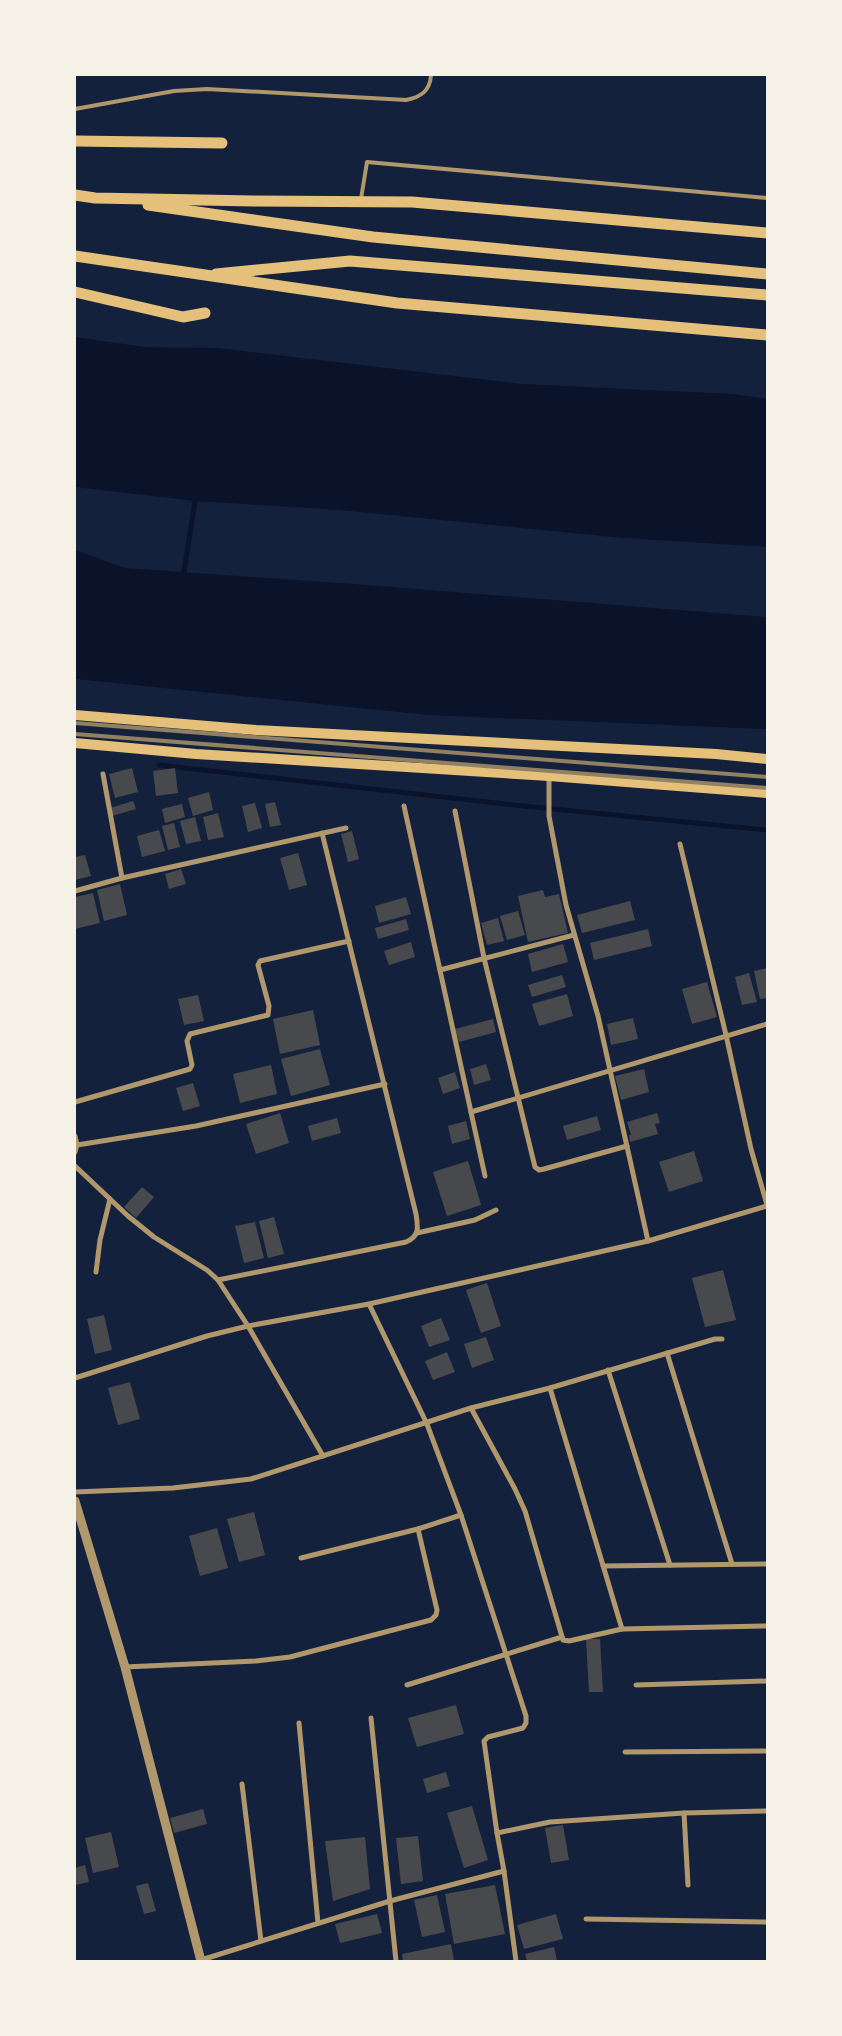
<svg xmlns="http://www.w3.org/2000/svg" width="842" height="2036" font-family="'Exo 2',sans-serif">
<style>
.water{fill:#0b132b}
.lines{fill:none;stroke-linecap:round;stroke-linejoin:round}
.stream{stroke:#0b132b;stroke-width:5}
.building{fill:#48494c}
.service{stroke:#b1986c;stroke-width:4}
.minor{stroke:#b1986c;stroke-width:5}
.tertiary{stroke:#b1986c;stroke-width:9}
.secondary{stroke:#e5c07b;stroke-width:10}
.trunk{stroke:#e5c07b;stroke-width:11}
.rail{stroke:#918062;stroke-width:4}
</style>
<rect width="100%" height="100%" fill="#14213d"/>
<!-- water -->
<g class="water">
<path d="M75 337 145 347 218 348 523 384 733 394 767 399V547L623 538 339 510 195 501 75 487Z"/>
<path d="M75 550 125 568 368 585 767 617V729L428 715 75 679Z"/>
</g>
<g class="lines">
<!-- stream -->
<g class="stream">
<path d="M183 578 196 495"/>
<path d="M159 765 523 806 767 830"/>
</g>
</g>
<!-- building -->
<g class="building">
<path d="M132 768 138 792 115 798 109 774Z"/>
<path d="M175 768 178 793 156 796 153 771Z"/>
<path d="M209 792 213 810 193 816 188 798Z"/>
<path d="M133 801 136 809 112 816 110 808Z"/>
<path d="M275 802 281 825 270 827 265 804Z"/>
<path d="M255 803 262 828 248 832 242 806Z"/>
<path d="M182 804 185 817 165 823 162 809Z"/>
<path d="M218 813 224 837 208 840 203 817Z"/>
<path d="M195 817 201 841 186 844 180 821Z"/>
<path d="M174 823 180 847 168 850 162 826Z"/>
<path d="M159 830 165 851 142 857 137 836Z"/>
<path d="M352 831 359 859 348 862 341 834Z"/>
<path d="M298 853 307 885 289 890 280 858Z"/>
<path d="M85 855 91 876 75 880V857Z"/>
<path d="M181 869 186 884 169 889 165 874Z"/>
<path d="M120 884 127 915 104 921 97 890Z"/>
<path d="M543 890 545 897 559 894 568 933 528 942 518 896Z"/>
<path d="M93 893 100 923 75 929V897Z"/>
<path d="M406 897 411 914 379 923 375 906Z"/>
<path d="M630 901 635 920 582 933 577 915Z"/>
<path d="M518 911 525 935 507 940 500 916Z"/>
<path d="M498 918 504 941 487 945 481 923Z"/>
<path d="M406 919 409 930 378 939 375 928Z"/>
<path d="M648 929 652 946 594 960 590 943Z"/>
<path d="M411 942 415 957 389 965 384 951Z"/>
<path d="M563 944 568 962 532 972 528 954Z"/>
<path d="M767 968V998L760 999 754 971Z"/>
<path d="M749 973 757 1002 742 1005 735 977Z"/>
<path d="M562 975 566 987 532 997 528 985Z"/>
<path d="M707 982 717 1017 692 1024 682 989Z"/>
<path d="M567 994 573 1016 539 1026 532 1004Z"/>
<path d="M198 995 204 1021 184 1025 178 999Z"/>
<path d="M313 1010 320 1045 280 1054 273 1019Z"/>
<path d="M633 1018 638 1039 611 1045 607 1024Z"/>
<path d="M493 1019 496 1032 459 1042 455 1029Z"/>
<path d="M320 1049 330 1085 291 1096 281 1059Z"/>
<path d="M486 1064 491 1080 474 1085 470 1069Z"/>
<path d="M271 1065 277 1094 240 1103 233 1074Z"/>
<path d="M644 1069 649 1092 621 1100 615 1076Z"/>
<path d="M455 1072 460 1088 443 1094 438 1078Z"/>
<path d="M193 1083 200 1106 183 1111 176 1088Z"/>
<path d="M280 1113 289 1143 256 1154 246 1124Z"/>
<path d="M657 1113 660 1123 655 1124 658 1134 630 1142 629 1135H631L627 1122Z"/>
<path d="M597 1116 601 1130 567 1140 563 1126Z"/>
<path d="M337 1118 341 1133 312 1141 308 1126Z"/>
<path d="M466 1121 470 1139 452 1144 448 1126Z"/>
<path d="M694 1151 703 1181 669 1192 659 1162Z"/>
<path d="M468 1161 481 1205 447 1216 433 1172Z"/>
<path d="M142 1187 154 1197 136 1218 124 1207Z"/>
<path d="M274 1217 284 1254 268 1258 259 1221Z"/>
<path d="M255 1222 264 1258 244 1263 235 1226Z"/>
<path d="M723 1270 736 1320 705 1327 692 1278Z"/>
<path d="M487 1283 501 1326 481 1333 466 1290Z"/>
<path d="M104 1315 112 1350 95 1354 87 1319Z"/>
<path d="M441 1318 450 1340 429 1347 421 1326Z"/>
<path d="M486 1337 494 1360 472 1368 464 1344Z"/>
<path d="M447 1352 455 1372 433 1380 425 1361Z"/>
<path d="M130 1382 140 1419 118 1425 108 1388Z"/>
<path d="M254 1512 265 1555 239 1562 227 1519Z"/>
<path d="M217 1528 228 1568 200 1576 189 1536Z"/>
<path d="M586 1639H600L603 1692H589Z"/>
<path d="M456 1705 464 1734 417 1747 408 1718Z"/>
<path d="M446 1772 450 1786 427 1793 423 1779Z"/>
<path d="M472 1806 488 1860 464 1868 447 1813Z"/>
<path d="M203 1809 207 1824 174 1833 170 1818Z"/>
<path d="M563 1825 569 1860 551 1863 545 1828Z"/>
<path d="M111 1832 119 1867 93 1873 85 1838Z"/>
<path d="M418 1836 423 1881 401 1884 396 1838Z"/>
<path d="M365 1837 370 1889 333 1901 325 1841Z"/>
<path d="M85 1865 89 1882 75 1885V1868Z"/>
<path d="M148 1883 156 1911 144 1914 136 1886Z"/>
<path d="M495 1885 505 1934 454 1944 445 1894Z"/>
<path d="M437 1895 445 1932 422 1937 414 1900Z"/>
<path d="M377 1914 382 1933 340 1943 335 1924Z"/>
<path d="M556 1914 563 1939 524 1949 517 1925Z"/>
<path d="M451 1944 454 1961H403L402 1954Z"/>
<path d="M554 1947 557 1961H527L525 1954Z"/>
</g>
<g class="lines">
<!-- service -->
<g class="service">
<path d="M75 109 174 91 207 89 406 100C421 97 430 91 431 75"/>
<path d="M361 199 367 162 767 198"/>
</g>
<!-- minor -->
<g class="minor">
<path d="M103 774 122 878"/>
<path d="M549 776V816L566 905 598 1016 648 1241"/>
<path d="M404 806 485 1176"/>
<path d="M455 811 484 958 535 1167 539 1170 544 1169 627 1146"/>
<path d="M680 844 726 1035 751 1149 767 1205"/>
<path d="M75 891 122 878 346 828"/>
<path d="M440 970 574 935"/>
<path d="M75 1102 190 1069 192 1065 187 1041 190 1034 268 1015 269 1006 258 965 260 961 349 941"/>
<path d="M471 1112 767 1024"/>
<path d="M75 1136 77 1145 75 1152"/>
<path d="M77 1145 196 1126 385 1084"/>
<path d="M75 1166 128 1216 154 1237 207 1270 218 1280 248 1326 323 1456"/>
<path d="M417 1233 475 1220 496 1210"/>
<path d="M96 1272 100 1240 110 1199"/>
<path d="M218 1280 406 1242C420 1236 418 1227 416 1214L322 833"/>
<path d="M369 1304 427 1424 461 1515 526 1716V1723L523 1728 488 1737 484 1741 497 1833"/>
<path d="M667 1353 732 1564"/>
<path d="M608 1370 670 1565"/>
<path d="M75 1378 207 1336 248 1326 369 1304 648 1241 767 1206"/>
<path d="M550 1388 622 1629"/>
<path d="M471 1408 515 1489 525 1511 563 1640 569 1641 622 1629 767 1626"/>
<path d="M75 1492 173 1488 251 1479 471 1408 550 1388 715 1339H722"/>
<path d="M301 1558 418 1529 461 1515"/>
<path d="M603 1566 767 1564"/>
<path d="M125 1667 256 1661 290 1657 431 1620 436 1615 437 1610 418 1529"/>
<path d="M407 1685 562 1637"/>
<path d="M636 1685 767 1681"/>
<path d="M371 1718 396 1961"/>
<path d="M299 1723 318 1923"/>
<path d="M625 1752 767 1751"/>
<path d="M242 1784 261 1941"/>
<path d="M684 1813 688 1885"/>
<path d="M504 1871 497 1833 550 1822 684 1813 767 1811"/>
<path d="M586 1919 767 1922"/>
<path d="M201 1960 390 1901 504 1871 516 1961"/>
</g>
<!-- tertiary -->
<path class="tertiary" d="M75 1501 125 1667 201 1961"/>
<!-- secondary -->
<g class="secondary">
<path d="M75 715 256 730 716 754 767 759"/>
<path d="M75 743 196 754 549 776 767 793"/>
</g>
<!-- trunk -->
<g class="trunk">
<path d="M75 141 222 143"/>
<path d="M75 195 95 198 254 201 412 202 767 233"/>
<path d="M148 205 373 237 767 274"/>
<path d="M75 256 397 303 767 335"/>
<path d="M216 274 350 261 767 295"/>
<path d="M75 292 183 317 205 313"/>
</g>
<!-- rail -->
<g class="rail">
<path d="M75 723 767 777"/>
<path d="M75 734 767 788"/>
</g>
</g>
<!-- border -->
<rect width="842" height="2036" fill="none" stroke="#f6f1e7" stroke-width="152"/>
</svg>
